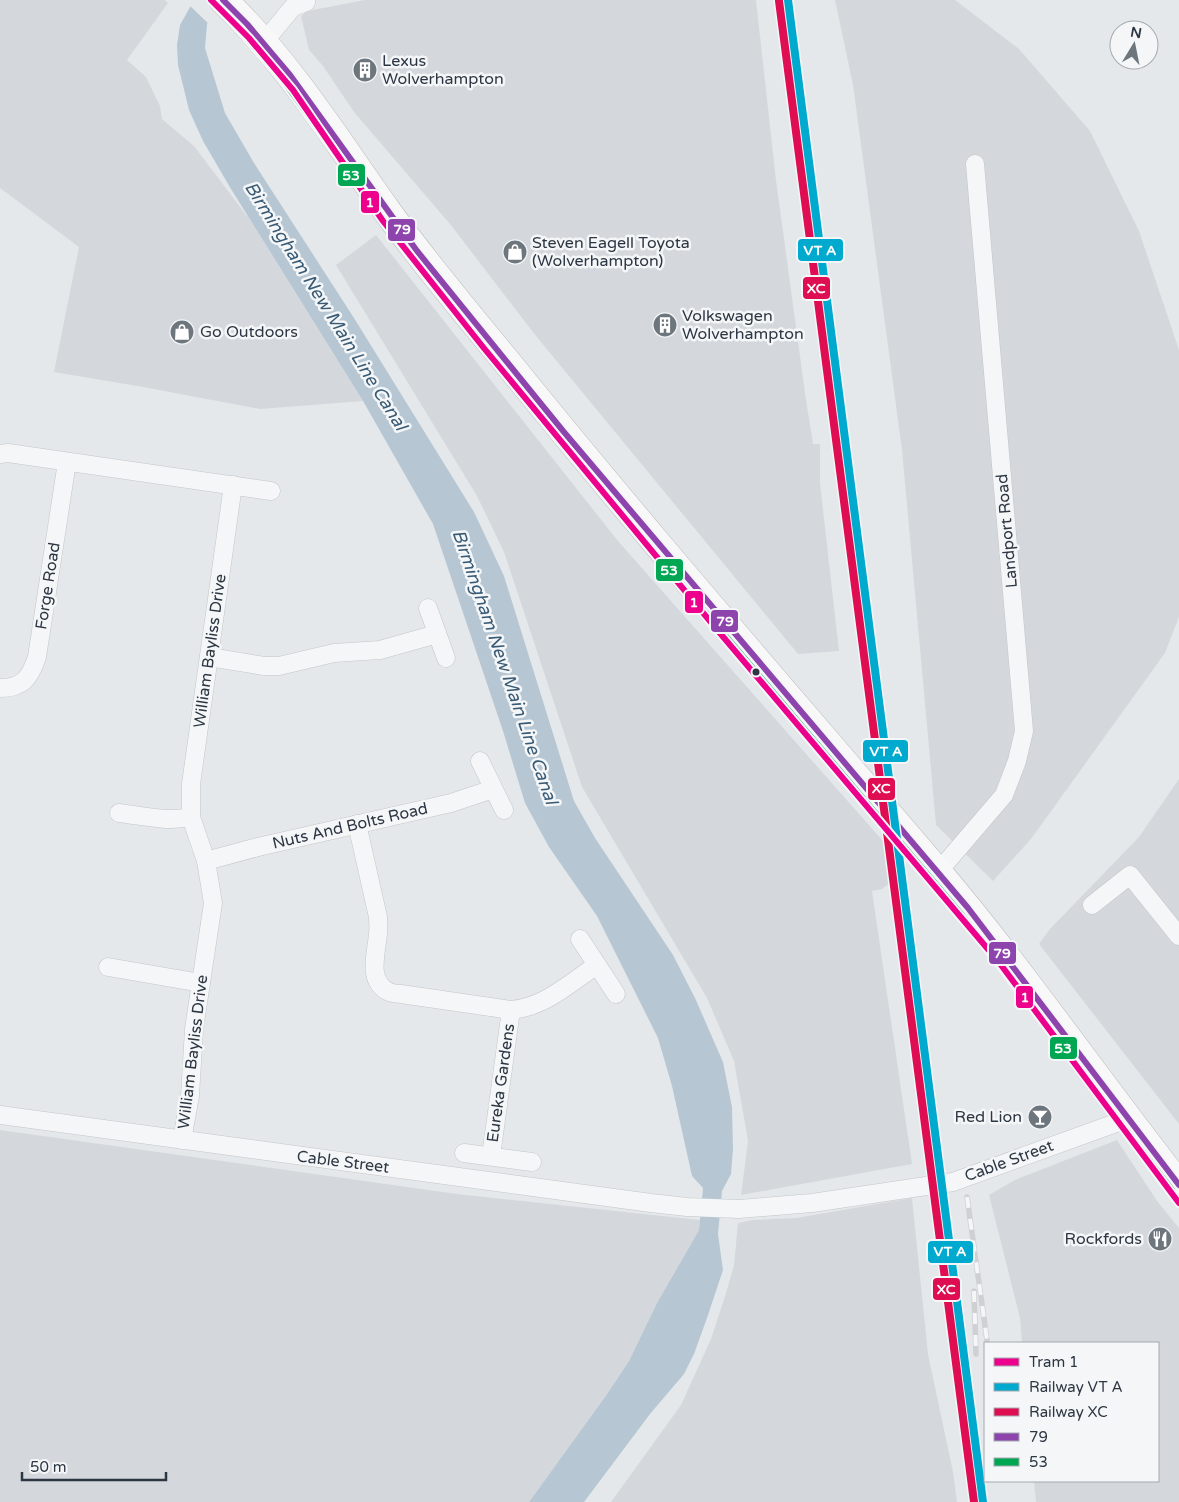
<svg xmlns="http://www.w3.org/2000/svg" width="1179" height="1502" font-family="'Varela Round',sans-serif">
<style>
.built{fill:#d4d8dd}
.water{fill:#b6c7d3}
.pier{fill:#e5e8ea}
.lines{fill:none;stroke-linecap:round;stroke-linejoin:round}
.minor-casing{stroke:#c3c6c8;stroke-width:19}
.trunk-casing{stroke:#b8bbbe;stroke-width:29}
.minor{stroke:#f5f6f7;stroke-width:18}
.trunk{stroke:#f8f8f8;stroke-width:28}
.rail-casing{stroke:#ced0d2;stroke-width:5.5}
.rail{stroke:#f4f6f8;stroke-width:4;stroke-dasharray:11;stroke-linecap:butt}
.bus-1-casing{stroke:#f4f6f8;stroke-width:10}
.bus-2-casing{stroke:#f4f6f8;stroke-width:10}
.bus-1{stroke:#8e44ad;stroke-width:6}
.bus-2{stroke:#00a651;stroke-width:6}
.rail-1-casing{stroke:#f4f6f8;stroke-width:11}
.rail-2-casing{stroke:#f4f6f8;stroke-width:11}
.rail-1{stroke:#00a9ce;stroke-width:8}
.rail-2{stroke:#df0d52;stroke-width:8}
.tram-1-casing{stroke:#f4f6f8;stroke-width:10}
.tram-1{stroke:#ec008c;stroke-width:6}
.bus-dot{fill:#2d3743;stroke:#f4f6f8;stroke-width:2}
.labels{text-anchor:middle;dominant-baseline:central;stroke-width:5;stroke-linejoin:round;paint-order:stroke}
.poi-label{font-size:16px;fill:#2d3743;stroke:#f4f6f8;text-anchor:start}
.street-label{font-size:16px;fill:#2d3743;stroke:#f4f6f8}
.water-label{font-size:18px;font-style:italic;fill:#395b75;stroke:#f4f6f8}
.line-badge{stroke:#f4f6f8;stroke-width:2}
.badge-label{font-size:14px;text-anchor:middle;font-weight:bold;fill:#fff}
</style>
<rect width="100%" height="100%" fill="#e5e8ea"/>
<!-- built -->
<g class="built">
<path d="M0 0H165L168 3 127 60 146 77 160 106 162 119 194 146 250 220 363 401 260 409 143 387 54 372 79 247 0 188Z"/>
<path d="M365 0H756L776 180 805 393 813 444H820V483L839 651 798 654 536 336 450 224 354 112 323 66 309 50 301 16 307 11Z"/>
<path d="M835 0H955L1019 49 1090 131 1139 231 1179 350V617L1165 653 1031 839 993 881 936 825 902 450 853 85Z"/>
<path d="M376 235 618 541 883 841 891 882 882 889 872 891 912 1164 741 1195 748 1141 734 1061 707 998 582 787 504 552 477 496 336 265Z"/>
<path d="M1179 779V1124L1039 944 1050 929 1139 837Z"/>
<path d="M0 1130 457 1194 700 1220 699 1230 657 1303 629 1361 605 1397 529 1502H0Z"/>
<path d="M1117 1140 1157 1201 1179 1228V1502H1036L1034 1481H1158V1343H1022L1020 1318 989 1195 1015 1180Z"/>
<path d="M912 1198 928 1354 953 1472 957 1502H611L681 1405 711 1339 726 1293 734 1265 738 1223 752 1220 796 1218Z"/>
</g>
<!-- water -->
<path class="water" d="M194 0H220L207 24 205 48 225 113 254 163 354 318 474 512 504 576 574 801 595 838 673 955 695 998 723 1062 732 1107 733 1149 731 1174 722 1191 718 1234 723 1270 707 1318 694 1354 684 1374 650 1414 584 1502H529L605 1397 629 1361 657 1303 699 1230 703 1188 692 1176 672 1086 658 1038 597 916 549 847 525 803 503 731 433 524 363 401 231 189 203 141 189 110 178 65 177 45 180 25Z"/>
<!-- pier -->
<path class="pier" d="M191 0H222L210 25 188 4Z"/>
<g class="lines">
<defs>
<g id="minor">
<path d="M264 42 293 7 306 2"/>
<path d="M0 454 8 453 271 491"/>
<path d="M428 608 446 658"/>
<path d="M209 657 264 666H279L334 653 380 650 437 634"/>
<path d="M0 688C23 688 30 678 37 657L67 462"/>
<path d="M480 761 504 810"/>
<path d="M119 813C143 816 167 822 191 817"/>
<path d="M357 824 378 917C378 922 379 928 378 933 377 952 366 981 389 992 392 993 397 994 401 994L511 1010"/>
<path d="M206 861 258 847 451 803 493 789"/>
<path d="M938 872 1004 795 1017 761 1024 731 975 164"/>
<path d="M1092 905 1130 875 1179 936"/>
<path d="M580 939 616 994"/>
<path d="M108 967 201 983"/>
<path d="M0 1115 651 1203 687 1207 739 1209 812 1203 953 1182 1127 1119"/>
<path d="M182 1140 190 1096 194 1029 213 903 206 861 191 817V784L233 485"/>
<path d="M464 1153 532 1162"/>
<path d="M491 1156 511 1010C545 1007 570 983 597 965"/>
</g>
<path id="trunk" d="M223 0C288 62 335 138 387 211 426 265 469 316 511 367 649 538 794 703 936 870 1022 971 1097 1081 1179 1185"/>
</defs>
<!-- minor casing -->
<use href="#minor" class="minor-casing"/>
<!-- trunk casing -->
<use href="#trunk" class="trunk-casing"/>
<!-- minor -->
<use href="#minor" class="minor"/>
<!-- trunk -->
<use href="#trunk" class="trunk"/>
<defs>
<g id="rail">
<path d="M967 1197 987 1340"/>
<path d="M974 1291 976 1354"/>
</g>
</defs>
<!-- rail casing -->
<use href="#rail" class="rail-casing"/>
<!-- rail -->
<use href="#rail" class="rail"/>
<defs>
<path id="bus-1" d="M223 0 247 24 290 75 417 251 563 431 968 908 1179 1185"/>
<path id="bus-2" d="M217 6 240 30 283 80 410 256 556 436 961 914 1172 1190"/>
</defs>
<!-- bus-1 casing -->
<use href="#bus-1" class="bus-1-casing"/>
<!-- bus-2 casing -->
<use href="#bus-2" class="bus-2-casing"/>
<!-- bus-1 -->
<use href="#bus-1" class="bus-1"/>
<!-- bus-2 -->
<use href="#bus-2" class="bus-2"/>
<defs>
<path id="rail-1" d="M788 0 983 1502"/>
<path id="rail-2" d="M779 1 974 1502"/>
</defs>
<!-- rail-1 casing -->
<use href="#rail-1" class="rail-1-casing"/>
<!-- rail-2 casing -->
<use href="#rail-2" class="rail-2-casing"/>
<!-- rail-1 -->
<use href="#rail-1" class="rail-1"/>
<!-- rail-2 -->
<use href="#rail-2" class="rail-2"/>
<defs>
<path id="tram-1" d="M211 0 249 38 293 90 383 221 483 347 719 632 998 961 1179 1203"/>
</defs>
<!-- tram-1 casing -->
<use href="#tram-1" class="tram-1-casing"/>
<!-- tram-1 -->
<use href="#tram-1" class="tram-1"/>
</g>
<!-- icons -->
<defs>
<symbol id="building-disc" viewBox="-11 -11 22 22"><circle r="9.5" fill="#6d757d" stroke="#f4f6f8"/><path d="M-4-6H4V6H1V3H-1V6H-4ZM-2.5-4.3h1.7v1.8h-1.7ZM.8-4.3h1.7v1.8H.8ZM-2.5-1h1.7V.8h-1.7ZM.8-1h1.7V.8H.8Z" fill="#fff"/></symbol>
<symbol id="shop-disc" viewBox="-11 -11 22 22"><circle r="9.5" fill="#6d757d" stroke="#f4f6f8"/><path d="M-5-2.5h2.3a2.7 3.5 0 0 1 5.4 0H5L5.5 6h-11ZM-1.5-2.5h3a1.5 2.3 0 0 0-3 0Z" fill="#fff"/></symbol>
<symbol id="bar-disc" viewBox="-11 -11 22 22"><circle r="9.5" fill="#6d757d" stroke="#f4f6f8"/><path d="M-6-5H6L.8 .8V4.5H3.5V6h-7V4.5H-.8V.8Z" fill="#fff"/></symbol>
<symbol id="restaurant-disc" viewBox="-11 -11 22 22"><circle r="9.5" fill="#6d757d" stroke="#f4f6f8"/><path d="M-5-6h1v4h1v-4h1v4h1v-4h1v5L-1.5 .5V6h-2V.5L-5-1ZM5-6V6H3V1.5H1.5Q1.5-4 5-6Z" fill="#fff"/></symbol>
</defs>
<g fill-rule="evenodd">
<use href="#building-disc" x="351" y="56" width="28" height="28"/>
<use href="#shop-disc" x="501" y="238" width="28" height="28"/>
<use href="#building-disc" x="651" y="311" width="28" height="28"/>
<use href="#shop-disc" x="168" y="318" width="28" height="28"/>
<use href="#bar-disc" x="1026" y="1103" width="28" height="28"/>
<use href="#restaurant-disc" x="1146" y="1225" width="28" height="28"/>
</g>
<!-- markers -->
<circle class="bus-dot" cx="756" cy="672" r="4.5"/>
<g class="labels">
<!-- poi labels -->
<g class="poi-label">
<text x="382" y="61">Lexus<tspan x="382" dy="18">Wolverhampton</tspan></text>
<text x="532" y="243">Steven Eagell Toyota<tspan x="532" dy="18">(Wolverhampton)</tspan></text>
<text x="682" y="316">Volkswagen<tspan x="682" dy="18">Wolverhampton</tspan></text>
<text x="200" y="332">Go Outdoors</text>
<text x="1022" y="1117" text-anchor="end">Red Lion</text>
<text x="1142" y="1239" text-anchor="end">Rockfords</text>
</g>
<!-- street labels -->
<g class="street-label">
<text transform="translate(1007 531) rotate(-95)">Landport Road</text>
<text transform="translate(48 586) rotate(-81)">Forge Road</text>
<text transform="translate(210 651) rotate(-82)">William Bayliss Drive</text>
<text transform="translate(350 826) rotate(-13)">Nuts And Bolts Road</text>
<text transform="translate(193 1052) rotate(-83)">William Bayliss Drive</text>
<text transform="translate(501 1083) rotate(-82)">Eureka Gardens</text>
<text transform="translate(1009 1161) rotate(-20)">Cable Street</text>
<text transform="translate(343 1162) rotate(7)">Cable Street</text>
</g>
<!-- water labels -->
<g class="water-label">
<text transform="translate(326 306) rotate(58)">Birmingham New Main Line Canal</text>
<text transform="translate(505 667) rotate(71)">Birmingham New Main Line Canal</text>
</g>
</g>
<g class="line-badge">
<rect x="337" y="163" width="29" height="24" rx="5" fill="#00a651"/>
<rect x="360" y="190" width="20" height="24" rx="5" fill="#ec008c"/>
<rect x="387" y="218" width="29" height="24" rx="5" fill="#8e44ad"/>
<rect x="797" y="238" width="47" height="24" rx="5" fill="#00a9ce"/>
<rect x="802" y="276" width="29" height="24" rx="5" fill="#df0d52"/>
<rect x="655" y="558" width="29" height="24" rx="5" fill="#00a651"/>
<rect x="684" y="590" width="20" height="24" rx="5" fill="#ec008c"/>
<rect x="710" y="609" width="29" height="24" rx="5" fill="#8e44ad"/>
<rect x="862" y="739" width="47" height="24" rx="5" fill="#00a9ce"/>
<rect x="867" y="777" width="29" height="24" rx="5" fill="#df0d52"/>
<rect x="988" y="941" width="29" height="24" rx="5" fill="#8e44ad"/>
<rect x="1015" y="985" width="19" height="24" rx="5" fill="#ec008c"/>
<rect x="1049" y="1036" width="29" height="24" rx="5" fill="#00a651"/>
<rect x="927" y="1240" width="47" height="24" rx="5" fill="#00a9ce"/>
<rect x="932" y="1277" width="29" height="24" rx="5" fill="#df0d52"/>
</g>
<g class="badge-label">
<text x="351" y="180">53</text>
<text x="370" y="207">1</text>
<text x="402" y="234">79</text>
<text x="820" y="255">VT A</text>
<text x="816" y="293">XC</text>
<text x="669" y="575">53</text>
<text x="694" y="607">1</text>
<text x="725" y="626">79</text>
<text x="886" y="756">VT A</text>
<text x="881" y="793">XC</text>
<text x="1002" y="958">79</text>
<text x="1025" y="1002">1</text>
<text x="1063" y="1053">53</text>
<text x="950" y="1256">VT A</text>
<text x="946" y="1294">XC</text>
</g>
<!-- legend -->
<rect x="984" y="1342" width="175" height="140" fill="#f4f6f8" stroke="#a4aab0"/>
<rect x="994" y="1358" width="25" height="8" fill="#ec008c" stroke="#a4aab0"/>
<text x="1029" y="1367" font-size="15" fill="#2d3743">Tram 1</text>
<rect x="994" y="1383" width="25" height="8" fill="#00a9ce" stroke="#a4aab0"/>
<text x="1029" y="1392" font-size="15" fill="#2d3743">Railway VT A</text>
<rect x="994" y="1408" width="25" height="8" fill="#df0d52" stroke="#a4aab0"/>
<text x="1029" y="1417" font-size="15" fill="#2d3743">Railway XC</text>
<rect x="994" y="1433" width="25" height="8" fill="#8e44ad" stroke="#a4aab0"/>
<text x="1029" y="1442" font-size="15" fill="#2d3743">79</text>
<rect x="994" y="1458" width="25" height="8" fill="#00a651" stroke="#a4aab0"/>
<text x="1029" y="1467" font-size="15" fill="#2d3743">53</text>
<!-- north arrow -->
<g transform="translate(1134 45) rotate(10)"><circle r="24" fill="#f4f6f8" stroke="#a4aab0"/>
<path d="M0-4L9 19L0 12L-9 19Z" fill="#6d757d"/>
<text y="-8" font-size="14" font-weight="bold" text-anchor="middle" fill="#2d3743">N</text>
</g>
<!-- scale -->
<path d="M22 1472v8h144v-8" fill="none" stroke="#2d3743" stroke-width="2.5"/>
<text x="30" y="1472" font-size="15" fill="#2d3743" stroke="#f4f6f8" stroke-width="4" paint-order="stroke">50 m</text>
</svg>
